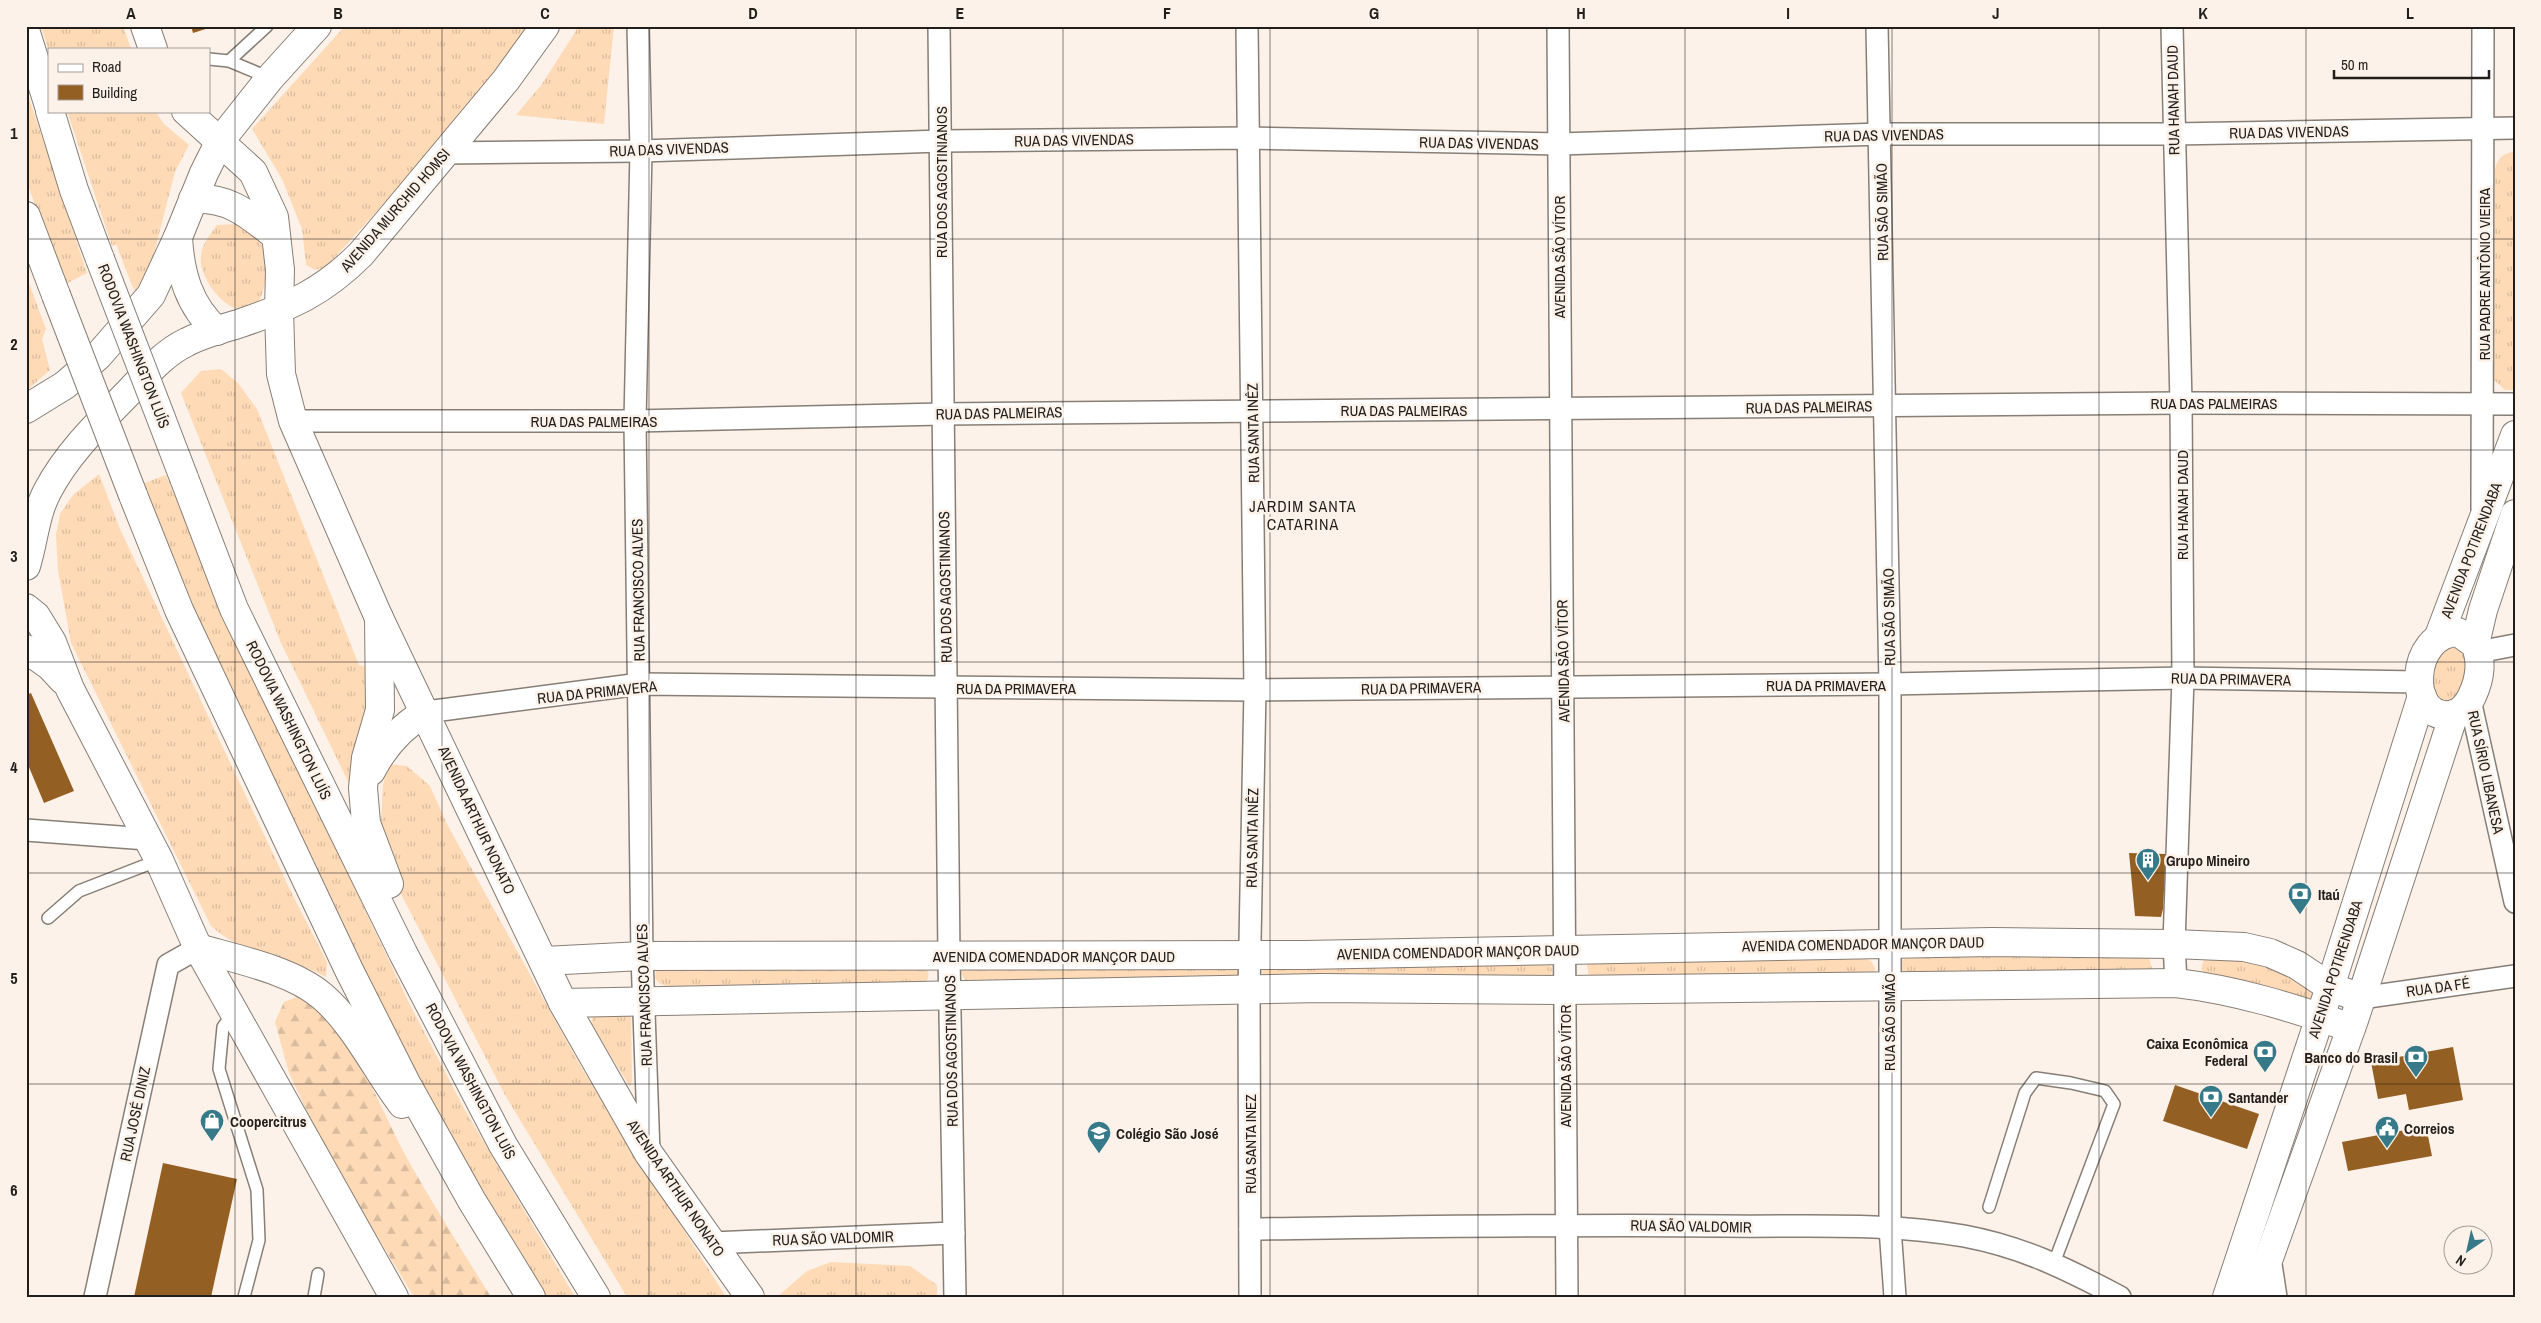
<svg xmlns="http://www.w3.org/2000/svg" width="2541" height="1323" font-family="'Archivo Narrow',sans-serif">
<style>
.grass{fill:url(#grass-tufts)}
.forest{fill:url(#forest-firs)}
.building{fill:#945f22}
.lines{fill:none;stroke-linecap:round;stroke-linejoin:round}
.service-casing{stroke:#877e76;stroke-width:14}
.minor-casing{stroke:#877e76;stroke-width:24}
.tertiary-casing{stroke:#877e76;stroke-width:30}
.secondary-casing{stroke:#877e76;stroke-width:30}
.motorway-casing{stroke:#877e76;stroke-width:30}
.service{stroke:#fff;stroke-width:11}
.minor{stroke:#fff;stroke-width:21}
.tertiary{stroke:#fff;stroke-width:28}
.secondary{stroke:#fff;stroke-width:28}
.motorway{stroke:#fff;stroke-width:28}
.motorway-bridge-casing{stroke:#877e76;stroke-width:30;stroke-linecap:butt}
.motorway-bridge{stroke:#fff;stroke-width:28}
.grid{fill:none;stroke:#211e1b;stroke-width:1;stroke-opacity:0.55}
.labels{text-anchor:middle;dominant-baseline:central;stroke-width:5;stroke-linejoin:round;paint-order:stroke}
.street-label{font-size:15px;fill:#211e1b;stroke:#fcf2e9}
.poi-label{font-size:15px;font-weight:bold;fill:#211e1b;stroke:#fcf2e9;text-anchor:start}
.neighbourhood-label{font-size:16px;letter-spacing:1px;fill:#211e1b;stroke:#fcf2e9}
.neatline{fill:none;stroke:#211e1b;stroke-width:2}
.grid-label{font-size:16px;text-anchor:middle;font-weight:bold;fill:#211e1b}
</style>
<defs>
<pattern id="grass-tufts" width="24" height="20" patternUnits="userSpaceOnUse" patternTransform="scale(1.25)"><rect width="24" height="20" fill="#fedab7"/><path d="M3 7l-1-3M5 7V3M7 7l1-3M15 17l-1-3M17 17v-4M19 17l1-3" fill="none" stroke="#d9bb9d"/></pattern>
<pattern id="forest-firs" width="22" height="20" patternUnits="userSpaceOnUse" patternTransform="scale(1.25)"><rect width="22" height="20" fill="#fedab7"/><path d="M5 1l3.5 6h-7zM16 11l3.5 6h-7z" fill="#d9bb9d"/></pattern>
</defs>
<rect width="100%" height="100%" fill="#fcf2e9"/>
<!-- grass -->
<g class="grass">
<path d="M41 26H123L131 49H49V52Z"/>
<path d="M345 26H533L491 86 326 267 315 270 306 265 302 229 282 179 252 129Z"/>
<path d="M579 26H614L604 124 516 115 542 84Z"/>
<path d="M26 89 87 273 64 285 26 180Z"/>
<path d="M67 111H155L164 124 189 145 175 172 151 265 135 293 116 244 112 246Z"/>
<path d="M2515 151V390H2505L2494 380 2495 169C2498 157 2503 154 2515 151Z"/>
<path d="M238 224C245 229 253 235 259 241 269 253 269 299 252 307 229 319 203 282 201 263 199 248 209 236 217 225Z"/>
<path d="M26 275 46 329 42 339 50 370 26 391Z"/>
<path d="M221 369 238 383 257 409 359 665 366 667 372 692 354 794 281 643 181 393 201 371Z"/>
<path d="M99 474 120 529 292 894 327 962 326 977C287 955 245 957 211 926L71 643 58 571 56 535 60 514 73 495Z"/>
<path d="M166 475 218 600 411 1007 465 1110 575 1297H542L496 1220 386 1020 190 609 142 484Z"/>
<path d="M2449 644 2468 652 2463 696 2443 705 2427 683 2441 647Z"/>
<path d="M388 764 407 766 430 786 447 824 581 1067 726 1297H627L505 1095 402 896 387 858 381 822 383 785Z"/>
<path d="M2210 953 2265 964 2317 988 2311 1003C2292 999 2275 988 2256 984 2239 979 2213 984 2201 969L2203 962Z"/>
<path d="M2139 954 2149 958 2152 968 2150 975 1900 979 1898 964 1904 959 1935 957Z"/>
<path d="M1863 958 1871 961 1875 968 1874 975 1589 978 1587 965 1595 961Z"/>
<path d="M1547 959C1553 968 1554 972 1547 982H1268L1262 975 1264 967Z"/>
<path d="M923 962C930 972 931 977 922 987H668L659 983 655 978 656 970 661 963Z"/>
<path d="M964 965 1236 966 1239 973V980L972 982 965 980 961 973Z"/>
<path d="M631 1013 632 1081 630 1087 591 1024 593 1015Z"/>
<path d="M831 1262 910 1266 937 1285V1297H777L807 1271Z"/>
</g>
<!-- forest -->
<path class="forest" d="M302 995C353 1030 379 1107 408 1160 434 1206 463 1252 491 1297H414L326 1152 289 1073 275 1022 284 1002Z"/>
<!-- building -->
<g class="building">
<path d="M191 26H212V27L193 33Z"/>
<path d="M31 693 74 791 44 803 26 760V695Z"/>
<path d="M2129 853 2166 854 2163 909 2161 917 2135 916Z"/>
<path d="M2453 1047 2463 1100 2409 1110 2406 1094 2378 1099 2371 1062Z"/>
<path d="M2175 1085 2259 1114 2247 1149 2163 1121Z"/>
<path d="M2426 1126 2432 1156 2348 1171 2342 1142Z"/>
<path d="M163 1163 237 1179 211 1297H134Z"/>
</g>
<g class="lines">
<defs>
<g id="service">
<path d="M209 59 229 61 270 78"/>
<path d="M229 61 267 26"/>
<path d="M48 918 79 891 159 860"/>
<path d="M233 1013 223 1027 219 1069 257 1190 259 1240 244 1297"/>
<path d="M1989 1207 2025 1093 2036 1078 2071 1083 2105 1091 2114 1104 2054 1263"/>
<path d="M314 1297 318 1274"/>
</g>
<g id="minor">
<path d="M638 26 641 151 635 421 642 956 649 1153"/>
<path d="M939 26 949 956 955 1297"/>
<path d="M1247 26 1255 690 1249 991 1250 1297"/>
<path d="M1558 26 1567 1297"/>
<path d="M1877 26 1890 684V1228L1895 1297"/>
<path d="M2172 26 2181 403 2183 678 2174 944 2176 983"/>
<path d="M444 153 641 151 941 141 1248 138 1559 144 1881 134H2173L2515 128"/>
<path d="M293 421H635L942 414 2181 403 2515 404"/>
<path d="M2482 508 2483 26"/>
<path d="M2478 652 2515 645"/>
<path d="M2470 700 2515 902"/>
<path d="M426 712 640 684 1255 690 1890 684 2183 678 2418 682"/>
<path d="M26 830 147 839"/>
<path d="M2361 998 2515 976"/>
<path d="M1250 1229C1408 1227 1566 1224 1725 1226 1804 1227 1886 1222 1964 1236 2023 1247 2067 1269 2120 1297"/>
<path d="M712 1243 954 1233"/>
<path d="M2270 1258 2276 1297"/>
<path d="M95 1297 168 965 198 948"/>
</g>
<g id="tertiary">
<path d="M544 961 642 956 1304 955 1992 942 2174 944 2244 947 2270 953 2297 965 2330 987 2361 998"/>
<path d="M563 1003 1320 988 1565 990 2176 983C2237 990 2294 1008 2351 1028"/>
</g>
<g id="secondary">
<path d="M145 26 153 49"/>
<path d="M186 111 253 172 274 217 280 270 279 311 281 374 293 421 379 618 563 1003 649 1154 750 1297"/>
<path d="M193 199C230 197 249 215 276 236"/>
<path d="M178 237C180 274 189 306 217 331"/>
<path d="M26 409 65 385 98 356 151 295 178 237 204 173 220 141 270 78 317 26"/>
<path d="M26 566C34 540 35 514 48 490 69 451 100 422 130 391 148 372 164 353 187 342 204 333 223 329 241 323 291 306 323 292 361 254L506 80 545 26"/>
<path d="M26 608 36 616 52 642 70 689 159 860 198 948 394 1297"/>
<path d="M2458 632 2475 644C2483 662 2480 679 2472 696 2468 705 2460 714 2450 715 2406 720 2409 633 2458 632Z"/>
<path d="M2439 636 2515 435"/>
<path d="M2475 644 2483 610 2515 514"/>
<path d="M26 649 50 666 63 680"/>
<path d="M2227 1297 2330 987 2422 696"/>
<path d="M2255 1297 2354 1020 2454 714"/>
</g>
<g id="motorway">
<path d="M26 33 49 106"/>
<path d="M50 111 74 190 100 259"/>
<path d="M26 216 56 295"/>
<path d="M184 478 234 609 403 953 503 1145 596 1297"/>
<path d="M133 495 179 610 349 970 406 1083 472 1201 531 1297"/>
<path d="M379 618 380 710 366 758 363 788 366 823 389 884"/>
<path d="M371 771C384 746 402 726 426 712"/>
<path d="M198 948C236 959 291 970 322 996 354 1023 377 1071 402 1104"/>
</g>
</defs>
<!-- service casing -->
<use href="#service" class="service-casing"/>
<!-- minor casing -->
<use href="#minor" class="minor-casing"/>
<!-- tertiary casing -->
<use href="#tertiary" class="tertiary-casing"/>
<!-- secondary casing -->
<use href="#secondary" class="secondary-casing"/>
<!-- motorway casing -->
<use href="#motorway" class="motorway-casing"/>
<!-- service -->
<use href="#service" class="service"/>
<!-- minor -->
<use href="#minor" class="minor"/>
<!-- tertiary -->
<use href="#tertiary" class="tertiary"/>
<!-- secondary -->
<use href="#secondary" class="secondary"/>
<!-- motorway -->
<use href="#motorway" class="motorway"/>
<defs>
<g id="motorway-bridge">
<path d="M100 259 184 478"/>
<path d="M56 295 133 495"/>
</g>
</defs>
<!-- motorway-bridge casing -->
<use href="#motorway-bridge" class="motorway-bridge-casing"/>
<!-- motorway-bridge -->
<use href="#motorway-bridge" class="motorway-bridge"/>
</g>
<!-- grid -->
<path class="grid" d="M235 26V1297M442 26V1297M649 26V1297M856 26V1297M1063 26V1297M1270 26V1297M1478 26V1297M1685 26V1297M1892 26V1297M2099 26V1297M2306 26V1297M26 239H2515M26 450H2515M26 662H2515M26 873H2515M26 1084H2515"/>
<!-- icons -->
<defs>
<symbol id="building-pin" viewBox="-11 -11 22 30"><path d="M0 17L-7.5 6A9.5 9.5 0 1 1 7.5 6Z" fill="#367989" stroke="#fcf2e9"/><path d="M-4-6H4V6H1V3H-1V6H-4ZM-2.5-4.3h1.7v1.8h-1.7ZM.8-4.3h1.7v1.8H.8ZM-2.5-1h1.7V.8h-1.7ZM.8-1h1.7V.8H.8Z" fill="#fff"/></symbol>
<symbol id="bank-pin" viewBox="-11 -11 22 30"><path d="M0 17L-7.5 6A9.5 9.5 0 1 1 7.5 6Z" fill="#367989" stroke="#fcf2e9"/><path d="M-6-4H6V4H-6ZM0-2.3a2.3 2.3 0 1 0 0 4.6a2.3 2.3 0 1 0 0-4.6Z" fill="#fff"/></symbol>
<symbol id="shop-pin" viewBox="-11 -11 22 30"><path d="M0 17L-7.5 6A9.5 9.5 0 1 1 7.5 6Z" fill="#367989" stroke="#fcf2e9"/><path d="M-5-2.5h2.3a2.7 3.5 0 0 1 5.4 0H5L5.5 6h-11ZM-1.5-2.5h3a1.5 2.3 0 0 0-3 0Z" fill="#fff"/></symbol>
<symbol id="civic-pin" viewBox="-11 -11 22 30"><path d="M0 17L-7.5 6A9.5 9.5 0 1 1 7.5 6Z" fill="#367989" stroke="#fcf2e9"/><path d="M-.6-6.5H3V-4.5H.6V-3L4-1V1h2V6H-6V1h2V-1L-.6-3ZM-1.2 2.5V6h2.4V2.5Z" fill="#fff"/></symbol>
<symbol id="school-pin" viewBox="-11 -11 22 30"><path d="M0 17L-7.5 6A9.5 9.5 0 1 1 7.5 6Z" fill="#367989" stroke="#fcf2e9"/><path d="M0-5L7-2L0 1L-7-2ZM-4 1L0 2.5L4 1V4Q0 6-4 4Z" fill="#fff"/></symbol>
</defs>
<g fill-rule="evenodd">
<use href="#building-pin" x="2134" y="846" width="28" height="38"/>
<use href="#bank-pin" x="2286" y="880" width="28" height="38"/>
<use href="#bank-pin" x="2251" y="1038" width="28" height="38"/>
<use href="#bank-pin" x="2402" y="1043" width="28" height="38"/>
<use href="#bank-pin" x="2197" y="1083" width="28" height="38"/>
<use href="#shop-pin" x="198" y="1107" width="28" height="38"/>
<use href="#civic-pin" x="2373" y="1114" width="28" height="38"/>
<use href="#school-pin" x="1085" y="1119" width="28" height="38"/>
</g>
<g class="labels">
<!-- street labels -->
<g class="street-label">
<text transform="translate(2173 100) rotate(-91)">RUA HANAH DAUD</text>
<text transform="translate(2289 132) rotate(-1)">RUA DAS VIVENDAS</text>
<text transform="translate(1884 135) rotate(-1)">RUA DAS VIVENDAS</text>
<text transform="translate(1074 140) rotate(-1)">RUA DAS VIVENDAS</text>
<text transform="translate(1479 143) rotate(1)">RUA DAS VIVENDAS</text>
<text transform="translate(669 149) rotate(-2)">RUA DAS VIVENDAS</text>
<text transform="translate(941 182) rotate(-90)">RUA DOS AGOSTINIANOS</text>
<text transform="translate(395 210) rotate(-49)">AVENIDA MURCHID HOMSI</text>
<text transform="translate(1882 212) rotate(-91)">RUA SÃO SIMÃO</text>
<text transform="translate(1559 257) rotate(-90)">AVENIDA SÃO VÍTOR</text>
<text transform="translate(2484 274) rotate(-90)">RUA PADRE ANTÔNIO VIEIRA</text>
<text transform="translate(134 346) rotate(69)">RODOVIA WASHINGTON LUÍS</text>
<text x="2214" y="403">RUA DAS PALMEIRAS</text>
<text transform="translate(1809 407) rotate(-1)">RUA DAS PALMEIRAS</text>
<text x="1404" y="410">RUA DAS PALMEIRAS</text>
<text transform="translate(999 413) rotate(-1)">RUA DAS PALMEIRAS</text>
<text x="594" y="421">RUA DAS PALMEIRAS</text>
<text transform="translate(1253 433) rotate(-91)">RUA SANTA INÊZ</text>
<text transform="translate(2182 505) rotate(-90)">RUA HANAH DAUD</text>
<text transform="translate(2471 550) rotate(-69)">AVENIDA POTIRENDABA</text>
<text transform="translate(945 587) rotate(-91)">RUA DOS AGOSTINIANOS</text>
<text transform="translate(638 590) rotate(-91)">RUA FRANCISCO ALVES</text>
<text transform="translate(1889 617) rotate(-91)">RUA SÃO SIMÃO</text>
<text transform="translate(1563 661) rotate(-91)">AVENIDA SÃO VÍTOR</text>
<text transform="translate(2231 679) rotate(1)">RUA DA PRIMAVERA</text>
<text x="1826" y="685">RUA DA PRIMAVERA</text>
<text x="1016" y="688">RUA DA PRIMAVERA</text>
<text transform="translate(1421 688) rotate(-1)">RUA DA PRIMAVERA</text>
<text transform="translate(597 692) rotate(-6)">RUA DA PRIMAVERA</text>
<text transform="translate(289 720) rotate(64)">RODOVIA WASHINGTON LUÍS</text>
<text transform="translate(2486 772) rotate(78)">RUA SÍRIO LIBANESA</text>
<text transform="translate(477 820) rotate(65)">AVENIDA ARTHUR NONATO</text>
<text transform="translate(1252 838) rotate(-89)">RUA SANTA INÊZ</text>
<text transform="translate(1863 944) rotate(-1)">AVENIDA COMENDADOR MANÇOR DAUD</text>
<text transform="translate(1458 952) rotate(-1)">AVENIDA COMENDADOR MANÇOR DAUD</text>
<text x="1054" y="956">AVENIDA COMENDADOR MANÇOR DAUD</text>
<text transform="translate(2335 969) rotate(-72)">AVENIDA POTIRENDABA</text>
<text transform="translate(2438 987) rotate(-8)">RUA DA FÉ</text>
<text transform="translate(644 995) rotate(-92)">RUA FRANCISCO ALVES</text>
<text transform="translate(1889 1022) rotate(-90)">RUA SÃO SIMÃO</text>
<text transform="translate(951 1051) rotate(-91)">RUA DOS AGOSTINIANOS</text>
<text transform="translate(1565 1066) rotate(-90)">AVENIDA SÃO VÍTOR</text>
<text transform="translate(471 1081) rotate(62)">RODOVIA WASHINGTON LUÍS</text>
<text transform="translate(135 1114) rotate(-78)">RUA JOSÉ DINIZ</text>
<text transform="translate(1250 1144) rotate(-90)">RUA SANTA INEZ</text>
<text transform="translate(676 1188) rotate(56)">AVENIDA ARTHUR NONATO</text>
<text transform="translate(1691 1226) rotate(1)">RUA SÃO VALDOMIR</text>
<text transform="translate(833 1238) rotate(-2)">RUA SÃO VALDOMIR</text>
</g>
<!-- poi labels -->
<g class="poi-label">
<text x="2166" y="860">Grupo Mineiro</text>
<text x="2318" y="894">Itaú</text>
<text x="2248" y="1043" text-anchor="end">Caixa Econômica<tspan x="2248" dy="17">Federal</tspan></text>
<text x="2398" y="1057" text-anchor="end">Banco do Brasil</text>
<text x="2228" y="1097">Santander</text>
<text x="230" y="1121">Coopercitrus</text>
<text x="2404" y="1128">Correios</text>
<text x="1116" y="1133">Colégio São José</text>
</g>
<!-- neighbourhood labels -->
<g class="neighbourhood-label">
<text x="1303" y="506">JARDIM SANTA<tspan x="1303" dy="18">CATARINA</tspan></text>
</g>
</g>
<!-- border -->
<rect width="2541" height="1323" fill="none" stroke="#fcf2e9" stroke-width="55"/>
<!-- legend -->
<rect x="48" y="48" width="162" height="65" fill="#fcf2e9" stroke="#a49d97"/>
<rect x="58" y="64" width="25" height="8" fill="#ffffff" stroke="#a49d97"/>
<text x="92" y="72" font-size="15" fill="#211e1b">Road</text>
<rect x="58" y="85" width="25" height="15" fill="#945f22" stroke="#a49d97"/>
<text x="92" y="98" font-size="15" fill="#211e1b">Building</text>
<!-- north arrow -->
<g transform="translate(2468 1250) rotate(214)"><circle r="24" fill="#fcf2e9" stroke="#a49d97"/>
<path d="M0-4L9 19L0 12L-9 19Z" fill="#367989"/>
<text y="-8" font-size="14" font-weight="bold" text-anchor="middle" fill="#211e1b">N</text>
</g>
<!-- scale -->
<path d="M2334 70v8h155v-8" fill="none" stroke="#211e1b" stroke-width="2.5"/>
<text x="2341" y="70" font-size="15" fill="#211e1b" stroke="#fcf2e9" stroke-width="4" paint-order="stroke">50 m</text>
<rect x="28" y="28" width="2486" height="1268" class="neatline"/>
<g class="grid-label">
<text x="131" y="19">A</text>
<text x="338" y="19">B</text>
<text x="545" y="19">C</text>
<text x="753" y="19">D</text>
<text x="960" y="19">E</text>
<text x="1167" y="19">F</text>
<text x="1374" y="19">G</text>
<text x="1581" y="19">H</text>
<text x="1788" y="19">I</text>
<text x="1996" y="19">J</text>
<text x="2203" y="19">K</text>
<text x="2410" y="19">L</text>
<text x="14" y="139">1</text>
<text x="14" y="350">2</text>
<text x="14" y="562">3</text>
<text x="14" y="773">4</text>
<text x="14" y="984">5</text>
<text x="14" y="1196">6</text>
</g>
</svg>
